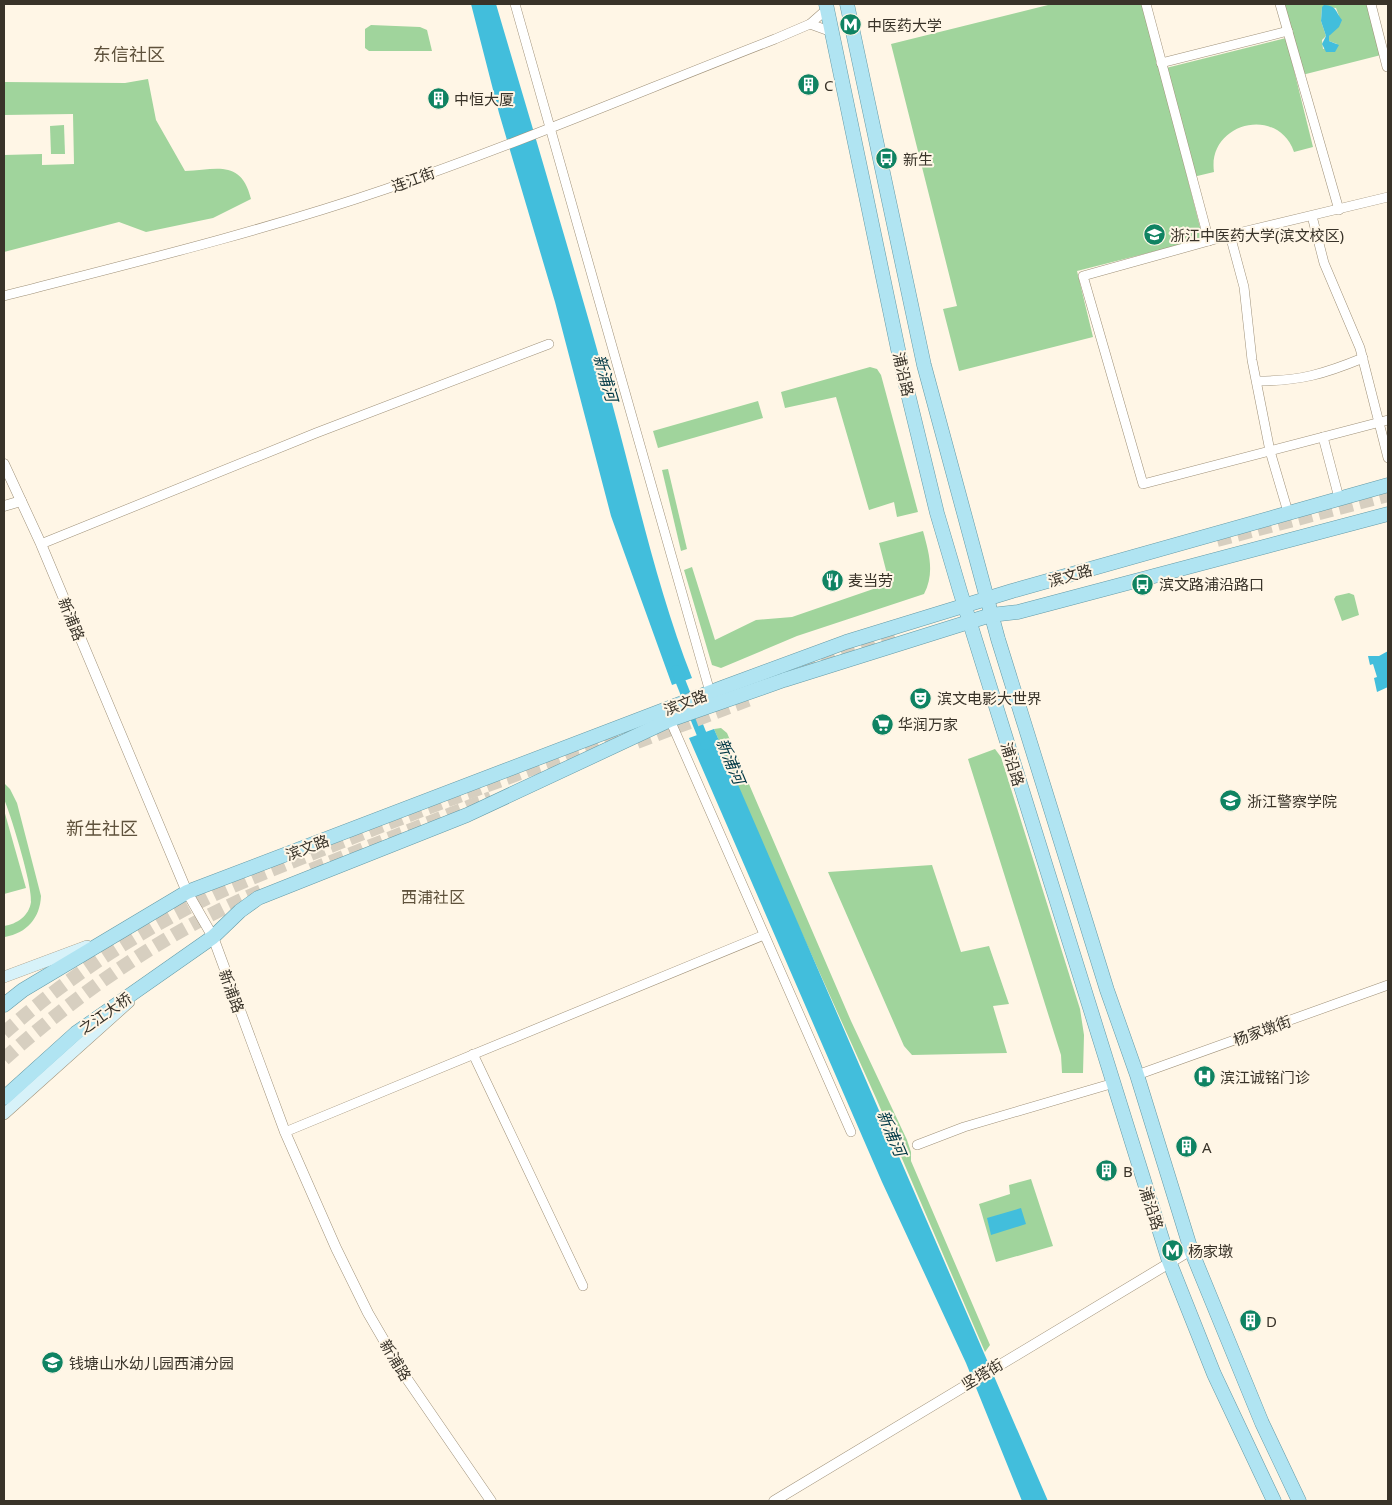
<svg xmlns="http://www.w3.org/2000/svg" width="1392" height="1505" font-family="'Noto Sans','Noto Sans SC',sans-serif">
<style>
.green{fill:#a0d49c;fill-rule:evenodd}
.water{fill:#42bedc}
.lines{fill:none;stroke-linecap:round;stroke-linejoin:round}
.canal{stroke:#42bedc;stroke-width:10}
.trunk-tunnel{stroke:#d7cfc0;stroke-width:14;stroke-dasharray:14 7;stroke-linecap:butt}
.minor-casing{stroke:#9f9179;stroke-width:10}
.tertiary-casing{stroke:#9f9179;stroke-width:11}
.secondary-casing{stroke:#9f9179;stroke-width:12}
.primary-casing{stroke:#649aa6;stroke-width:15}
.minor{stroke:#fff;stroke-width:9}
.tertiary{stroke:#fff;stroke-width:10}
.secondary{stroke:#d7f2f9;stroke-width:11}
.primary{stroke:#b0e4f2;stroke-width:14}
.labels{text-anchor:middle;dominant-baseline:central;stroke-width:4;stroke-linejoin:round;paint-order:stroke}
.poi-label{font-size:15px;fill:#393329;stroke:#fff6e6;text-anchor:start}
.street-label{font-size:15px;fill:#393329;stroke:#fff6e6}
.water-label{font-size:16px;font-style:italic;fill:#003845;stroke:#fff6e6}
.neighbourhood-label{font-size:16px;fill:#5f523c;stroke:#fff6e6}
.quarter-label{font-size:18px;fill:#5f523c;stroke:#fff6e6}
</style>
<rect width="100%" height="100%" fill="#fff6e6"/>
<!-- green -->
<g class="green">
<path d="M1052 4H1143L1203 239 1077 271 1093 337 959 371 943 309 957 306 891 44Z"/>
<path d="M1284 4H1368L1381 55 1302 75ZM1322 7 1336 8 1339 16 1329 36V41L1337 44 1323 49 1322 40 1326 36 1321 21Z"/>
<path d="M371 25 420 27 427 30 432 51H369L365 48V29Z"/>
<path d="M1286 38 1313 147 1294 152C1278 105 1207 123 1214 172L1193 177 1166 68Z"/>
<path d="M148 79 156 120 185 171C217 170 241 159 251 199L213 218 146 232 119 222 4 252V155L42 154V165L74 164 73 114 4 115V82L125 83Z"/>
<path d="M64 125 65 154H51L50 126Z"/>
<path d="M870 367 877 369 881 375 918 512 897 517 894 502 869 510 836 397 785 408 781 392Z"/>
<path d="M758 401 763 418 658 448 653 431Z"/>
<path d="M668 469 687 549 681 551 662 470Z"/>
<path d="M923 531C929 553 935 573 924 594L797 636 721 668 712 665 684 570 692 567 715 640 756 620 792 617 882 586 887 574 879 543Z"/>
<path d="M1349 593 1354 595 1359 615 1342 621 1334 599 1336 596Z"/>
<path d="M721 728 727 733 851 1021 907 1140 911 1152V1161L990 1345 985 1352 876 1098 777 878 714 729Z"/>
<path d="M995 749 1001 757 1080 1009 1084 1035 1083 1073H1062L1061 1055 968 759Z"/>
<path d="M4 783 10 789 17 803 41 896C40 918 27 933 5 937L4 926C17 924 29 916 31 902 33 887 11 815 4 799Z"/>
<path d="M4 810 26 888 4 894Z"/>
<path d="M932 865 961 952 989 946 1009 1004 993 1006 1007 1053 912 1055 904 1046 828 872Z"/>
<path d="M1031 1179 1053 1246 996 1262 979 1204 1010 1194 1009 1185Z"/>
</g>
<!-- water -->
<g class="water">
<path d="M471 4H496C535 137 575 269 612 403 637 495 657 589 692 678L672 685 611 516 555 302 499 113Z"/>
<path d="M1324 5C1337 6 1335 11 1342 20L1339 27 1329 36V41L1339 45 1335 52H1326L1322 44 1326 36 1321 21 1322 7Z"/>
<path d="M1388 651V687L1377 692 1374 678 1377 677 1373 664 1370 665 1368 656H1379Z"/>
<path d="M714 729 1048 1501H1022L966 1363 882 1182 689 738Z"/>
<path d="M1021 1208 1026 1224 991 1235 987 1218Z"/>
</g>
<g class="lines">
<!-- canal -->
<path class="canal" d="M676 670 706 745"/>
<!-- trunk-tunnel -->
<g class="trunk-tunnel">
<path d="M1217 540 1388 495"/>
<path d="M802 668 899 632"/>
<path d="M637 742 750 699"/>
<path d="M311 870 491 798"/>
<path d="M4 1033C66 978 140 930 215 894 259 874 304 857 348 839 443 801 539 766 634 731"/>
<path d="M4 1059C81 991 168 930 264 890"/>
</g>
<defs>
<g id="minor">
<path d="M515 4 710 692"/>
<path d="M1146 4 1209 241"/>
<path d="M1280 4 1339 210"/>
<path d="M1371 4 1387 67"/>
<path d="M810 24 832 32"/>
<path d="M1161 63 1288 31"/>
<path d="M1388 197 1230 235 1083 276 1143 484 1388 420"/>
<path d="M1312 216 1324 263 1360 348 1388 458"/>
<path d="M1230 235 1244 287 1252 360 1270 451 1288 512"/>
<path d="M4 296C132 263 260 232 386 189 517 144 646 89 775 39L810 24 827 9"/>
<path d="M1258 381C1300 381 1324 374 1363 358"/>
<path d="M1323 437 1339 498"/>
<path d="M41 544 316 433 549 344"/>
<path d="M670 720 851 1132"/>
<path d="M473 1054 583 1286"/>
<path d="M1137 1075 1388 985"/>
<path d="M285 1132 764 935"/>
<path d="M917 1145 964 1127 1114 1083"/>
</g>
<g id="tertiary">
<path d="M4 464 41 544 187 892 213 937 285 1132 336 1248 368 1313 403 1373 491 1501"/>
<path d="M4 506 21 501"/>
<path d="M774 1501 1191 1250"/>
</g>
<g id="secondary">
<path d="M4 977 87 946"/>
<path d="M4 1114 129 1002"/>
</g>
<g id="primary">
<path d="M826 4 903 373 937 513 960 591 1169 1261 1214 1374 1274 1501"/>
<path d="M847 4 924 365 998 639 1107 990 1137 1075 1191 1250 1262 1423 1299 1501"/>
<path d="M4 1005 23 990 187 892 724 687 846 642 1012 591 1388 485"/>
<path d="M4 1098 76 1033 213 937 240 911 258 898 467 815 670 720 784 680 991 615 1018 612 1388 514"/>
</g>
</defs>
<!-- minor casing -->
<use href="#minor" class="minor-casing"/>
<!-- tertiary casing -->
<use href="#tertiary" class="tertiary-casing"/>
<!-- secondary casing -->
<use href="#secondary" class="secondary-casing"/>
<!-- primary casing -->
<use href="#primary" class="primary-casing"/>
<!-- minor -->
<use href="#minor" class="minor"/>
<!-- tertiary -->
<use href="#tertiary" class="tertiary"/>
<!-- secondary -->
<use href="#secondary" class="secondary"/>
<!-- primary -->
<use href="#primary" class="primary"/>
</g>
<!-- icons -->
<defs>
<symbol id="metro-disc" viewBox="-11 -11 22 22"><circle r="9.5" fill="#0f8362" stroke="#fff6e6"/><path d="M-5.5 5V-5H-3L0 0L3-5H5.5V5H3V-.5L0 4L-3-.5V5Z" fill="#fff"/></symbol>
<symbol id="building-disc" viewBox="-11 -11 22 22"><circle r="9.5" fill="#0f8362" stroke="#fff6e6"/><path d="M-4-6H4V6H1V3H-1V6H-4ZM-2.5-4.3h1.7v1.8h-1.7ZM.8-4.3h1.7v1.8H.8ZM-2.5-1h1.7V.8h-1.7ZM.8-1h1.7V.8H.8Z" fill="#fff"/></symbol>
<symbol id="bus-disc" viewBox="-11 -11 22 22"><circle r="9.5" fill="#0f8362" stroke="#fff6e6"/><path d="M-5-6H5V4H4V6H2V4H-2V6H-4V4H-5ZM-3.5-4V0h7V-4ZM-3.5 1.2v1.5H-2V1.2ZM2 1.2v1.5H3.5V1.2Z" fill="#fff"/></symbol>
<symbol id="university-disc" viewBox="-11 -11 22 22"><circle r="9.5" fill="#0f8362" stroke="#fff6e6"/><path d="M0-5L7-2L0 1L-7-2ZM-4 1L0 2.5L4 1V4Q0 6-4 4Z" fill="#fff"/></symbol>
<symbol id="restaurant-disc" viewBox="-11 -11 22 22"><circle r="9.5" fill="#0f8362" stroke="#fff6e6"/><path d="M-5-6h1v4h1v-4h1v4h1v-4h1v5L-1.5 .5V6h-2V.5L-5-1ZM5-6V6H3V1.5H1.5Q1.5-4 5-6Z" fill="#fff"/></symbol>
<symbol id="theatre-disc" viewBox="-11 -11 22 22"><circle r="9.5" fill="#0f8362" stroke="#fff6e6"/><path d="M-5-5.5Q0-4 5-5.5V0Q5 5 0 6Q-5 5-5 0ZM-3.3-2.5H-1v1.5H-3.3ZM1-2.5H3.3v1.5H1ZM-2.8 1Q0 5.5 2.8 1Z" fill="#fff"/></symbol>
<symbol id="supermarket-disc" viewBox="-11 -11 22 22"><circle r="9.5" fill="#0f8362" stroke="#fff6e6"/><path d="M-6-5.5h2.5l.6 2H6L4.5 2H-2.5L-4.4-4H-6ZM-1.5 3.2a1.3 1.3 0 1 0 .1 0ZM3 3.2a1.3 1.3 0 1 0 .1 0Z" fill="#fff"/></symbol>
<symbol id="hospital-disc" viewBox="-11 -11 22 22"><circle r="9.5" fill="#0f8362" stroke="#fff6e6"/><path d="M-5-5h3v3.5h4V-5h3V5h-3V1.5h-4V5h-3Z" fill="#fff"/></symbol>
<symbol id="school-disc" viewBox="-11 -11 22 22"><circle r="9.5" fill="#0f8362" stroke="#fff6e6"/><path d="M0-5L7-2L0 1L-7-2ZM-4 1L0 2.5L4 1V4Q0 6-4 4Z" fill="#fff"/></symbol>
</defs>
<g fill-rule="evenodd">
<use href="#metro-disc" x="838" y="12" width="25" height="25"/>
<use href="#building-disc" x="796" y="72" width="25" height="25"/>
<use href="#building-disc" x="426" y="86" width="25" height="25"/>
<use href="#bus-disc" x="874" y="146" width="25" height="25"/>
<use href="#university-disc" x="1142" y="222" width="25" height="25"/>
<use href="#restaurant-disc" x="820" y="568" width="25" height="25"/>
<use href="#bus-disc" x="1130" y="572" width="25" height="25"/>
<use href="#theatre-disc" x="908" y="686" width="25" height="25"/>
<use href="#supermarket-disc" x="870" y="712" width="25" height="25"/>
<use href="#university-disc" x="1218" y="788" width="25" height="25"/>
<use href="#hospital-disc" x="1192" y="1064" width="25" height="25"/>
<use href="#building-disc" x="1174" y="1134" width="25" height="25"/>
<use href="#building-disc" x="1094" y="1158" width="25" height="25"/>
<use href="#metro-disc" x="1160" y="1238" width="25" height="25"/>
<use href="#building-disc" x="1238" y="1308" width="25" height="25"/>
<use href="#school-disc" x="40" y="1350" width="25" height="25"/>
</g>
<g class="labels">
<!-- poi labels -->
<g class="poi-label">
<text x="867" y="25">中医药大学</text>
<text x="824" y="85">C</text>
<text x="454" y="99">中恒大厦</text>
<text x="903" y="159">新生</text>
<text x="1170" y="235">浙江中医药大学(滨文校区)</text>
<text x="848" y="580">麦当劳</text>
<text x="1159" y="584">滨文路浦沿路口</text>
<text x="937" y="698">滨文电影大世界</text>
<text x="898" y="724">华润万家</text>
<text x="1247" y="801">浙江警察学院</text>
<text x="1220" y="1077">滨江诚铭门诊</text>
<text x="1202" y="1147">A</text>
<text x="1123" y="1171">B</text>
<text x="1188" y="1251">杨家墩</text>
<text x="1266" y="1321">D</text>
<text x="69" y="1363">钱塘山水幼儿园西浦分园</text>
</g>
<!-- street labels -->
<g class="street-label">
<text transform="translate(413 179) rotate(-20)">连江街</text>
<text transform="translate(904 374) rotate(77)">浦沿路</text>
<text transform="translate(1070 575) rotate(-16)">滨文路</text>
<text transform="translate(72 619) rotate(68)">新浦路</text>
<text transform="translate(685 702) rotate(-21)">滨文路</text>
<text transform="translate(1013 764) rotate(73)">浦沿路</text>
<text transform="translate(307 847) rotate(-21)">滨文路</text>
<text transform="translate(232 991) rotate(70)">新浦路</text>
<text transform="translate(105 1013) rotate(-35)">之江大桥</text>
<text transform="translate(1262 1030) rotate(-20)">杨家墩街</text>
<text transform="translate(1152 1208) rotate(72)">浦沿路</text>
<text transform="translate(396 1360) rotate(59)">新浦路</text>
<text transform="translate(982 1374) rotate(-31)">坚塔街</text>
</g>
<!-- water labels -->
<g class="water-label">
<text transform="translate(606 378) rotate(74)">新浦河</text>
<text transform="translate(731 761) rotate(67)">新浦河</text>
<text transform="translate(892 1133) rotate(67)">新浦河</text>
</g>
<!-- neighbourhood labels -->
<g class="neighbourhood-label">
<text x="433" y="897">西浦社区</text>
</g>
<!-- quarter labels -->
<g class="quarter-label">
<text x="129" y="54">东信社区</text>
<text x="102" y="828">新生社区</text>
</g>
</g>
<!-- border -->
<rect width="1392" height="1505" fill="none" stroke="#393329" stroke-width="10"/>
</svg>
